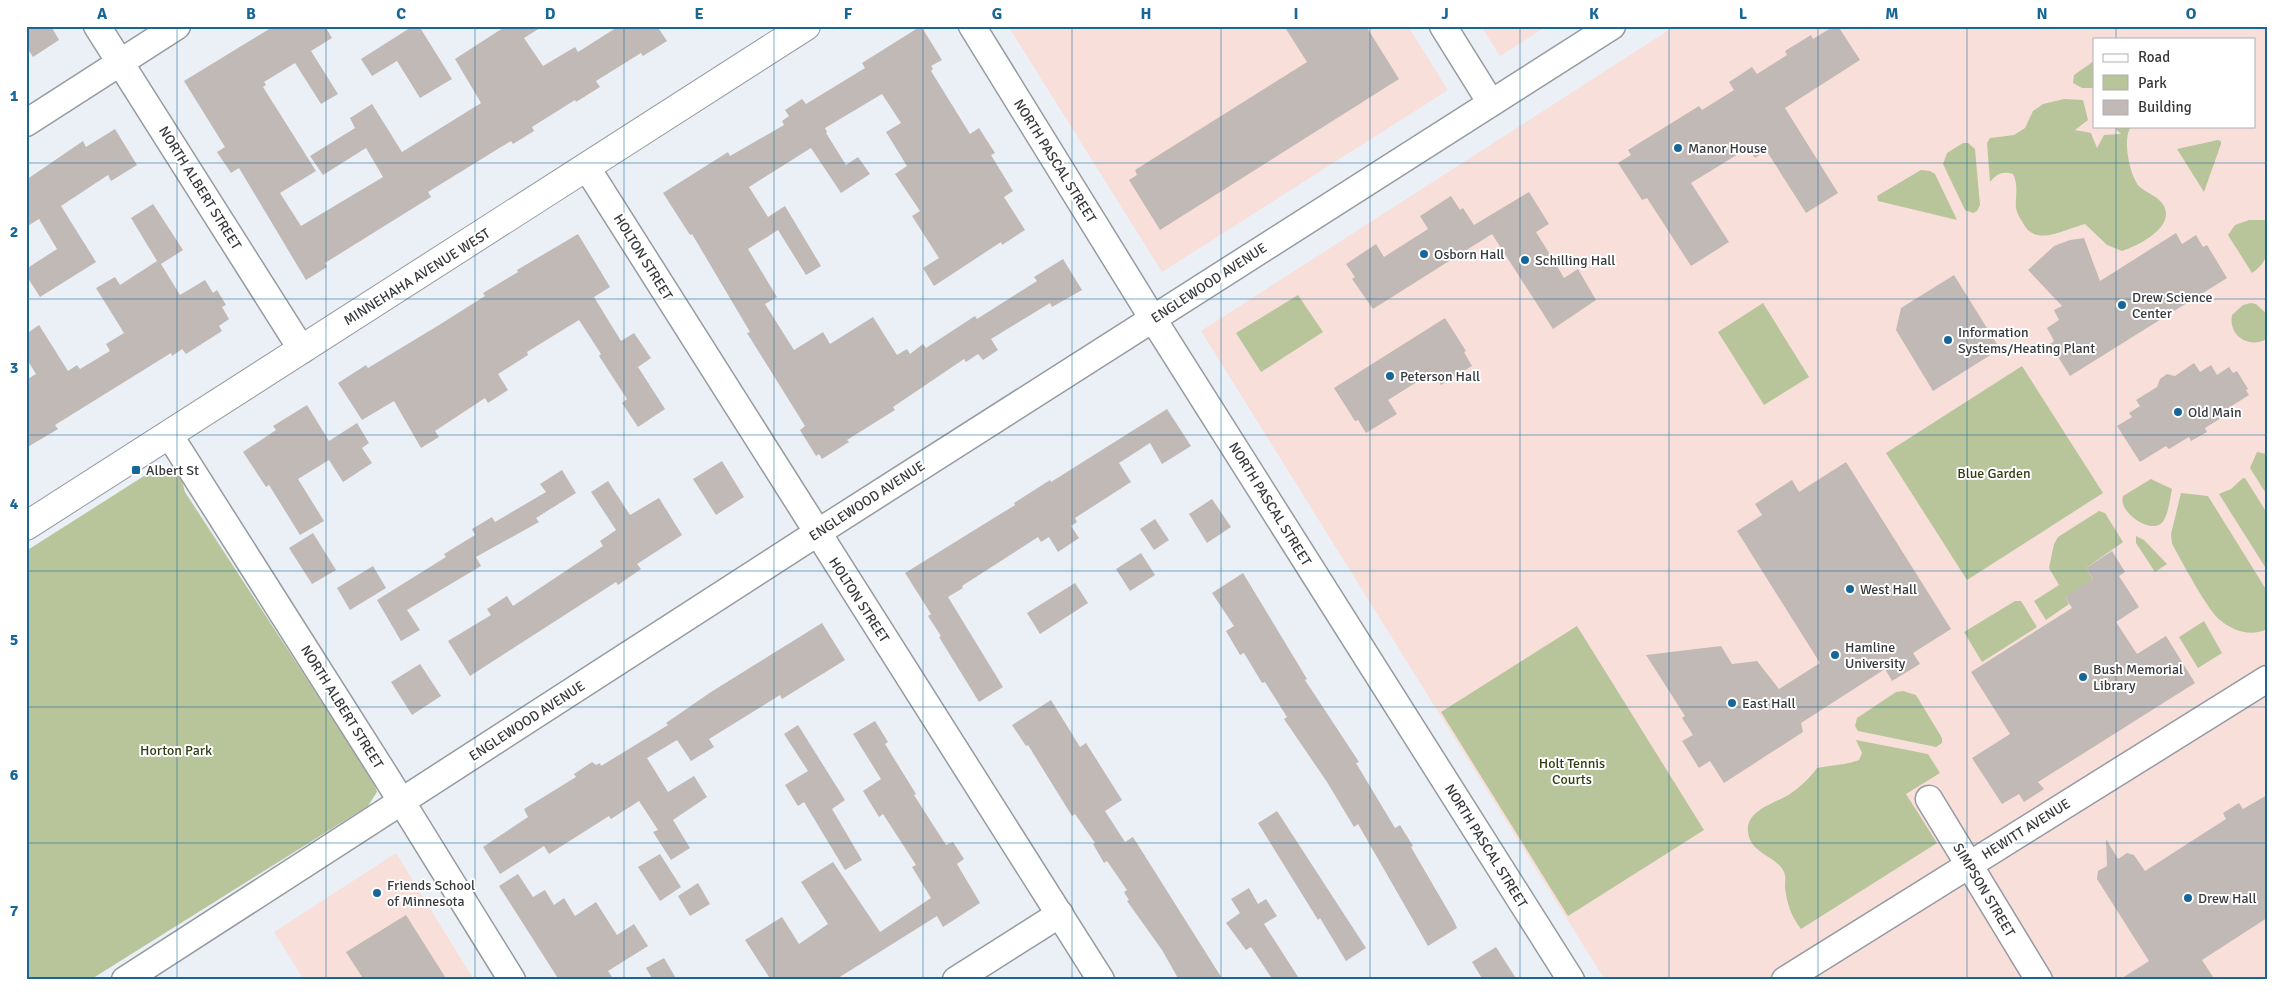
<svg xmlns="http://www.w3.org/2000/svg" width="2293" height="1006" font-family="Signika,sans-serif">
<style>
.education{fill:#f9dfda;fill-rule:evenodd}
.green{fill:#b8c59b}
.building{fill:#c1b9b5}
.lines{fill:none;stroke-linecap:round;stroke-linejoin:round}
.street-casing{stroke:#969aa1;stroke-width:29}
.secondary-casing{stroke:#969aa1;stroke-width:30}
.street{stroke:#fff;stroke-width:26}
.secondary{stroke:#fff;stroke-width:28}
.grid{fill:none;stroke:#176698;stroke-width:1;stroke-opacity:0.55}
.poi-dot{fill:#176698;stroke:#fff;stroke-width:2}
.labels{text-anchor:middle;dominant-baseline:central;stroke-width:4;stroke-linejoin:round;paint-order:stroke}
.poi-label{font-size:14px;fill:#38393c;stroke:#fff;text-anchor:start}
.street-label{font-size:14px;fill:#38393c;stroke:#fff}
.park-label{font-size:14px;fill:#323d12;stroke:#fff}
.neatline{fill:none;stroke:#176698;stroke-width:2}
.grid-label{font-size:16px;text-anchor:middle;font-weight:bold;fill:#176698}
</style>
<rect width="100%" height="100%" fill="#ebf0f7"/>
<!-- education -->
<g class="education">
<path d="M1008 26H1408L1448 90 1162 272Z"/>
<path d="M1481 26H1547L1500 56Z"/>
<path d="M1675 26H2267V980H1605L1201 331ZM2094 39H2254V126H2094Z"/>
<path d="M396 853 474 980H304L274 932Z"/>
</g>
<!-- green -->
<g class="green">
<path d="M2094 61V88H2082L2073 83 2074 75Z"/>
<path d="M2064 99 2083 100 2088 120 2075 130 2091 133 2097 148 2104 135 2121 134 2113 126H2132C2121 136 2130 178 2140 187 2147 193 2159 197 2164 206 2175 228 2137 246 2122 251L2107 245 2085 224C2064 229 2036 248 2023 223 2020 218 2017 214 2016 208 2015 196 2019 186 2013 174 2002 171 1997 174 1990 182L1987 143 1990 138 2014 135 2025 128 2033 111 2043 104Z"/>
<path d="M2218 140 2221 141V144L2204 192 2177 149Z"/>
<path d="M1963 143H1968L1975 149 1980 205 1977 211 1973 213 1965 210 1943 164 1947 153Z"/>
<path d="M1921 170 1930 171 1935 174 1957 220 1878 201 1877 196Z"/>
<path d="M2249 220H2267C2267 243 2273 259 2252 273L2228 235 2235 225Z"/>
<path d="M1298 295 1323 332 1261 372 1236 333Z"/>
<path d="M1763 303 1809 377 1764 405 1718 332Z"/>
<path d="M2251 303 2256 304 2267 314V339C2249 349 2228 336 2232 315L2243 305Z"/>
<path d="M2022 366 2103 493 1967 580 1886 453Z"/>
<path d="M2257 452 2267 454V495L2250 468Z"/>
<path d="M166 468C180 472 182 479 185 492L374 782 377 792 368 806 90 980H26V551L155 469Z"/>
<path d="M2243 478H2245L2267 513V570L2219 494 2231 489Z"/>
<path d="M2151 479 2172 489C2170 498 2169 511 2164 520 2154 538 2117 512 2123 496Z"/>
<path d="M2181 493 2208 496 2267 591V629C2251 637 2233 631 2220 620 2207 610 2182 561 2172 544L2171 534Z"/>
<path d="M2099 511 2105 513 2123 542 2086 568 2097 586 2065 597 2069 604 2046 620 2034 601 2059 585 2049 568 2054 544 2058 537Z"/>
<path d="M2136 536 2144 540 2167 564 2155 572 2136 543Z"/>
<path d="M2015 601H2021L2037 627 1982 662 1964 632Z"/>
<path d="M2204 621 2222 653 2198 668 2179 637Z"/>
<path d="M1577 626 1704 830 1568 916 1441 712Z"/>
<path d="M1903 691 1916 695 1942 738V743L1936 747 1858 731 1855 726 1857 718 1896 692Z"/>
<path d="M1856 740 1928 754 1940 773 1906 794 1937 843 1801 929C1791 916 1787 904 1785 887 1785 883 1786 876 1784 872 1777 857 1754 854 1749 837 1741 811 1774 804 1790 794 1800 787 1810 778 1817 768 1831 765 1846 765 1859 760L1862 753Z"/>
</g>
<!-- building -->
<g class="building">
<path d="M26 26H51L59 40 33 57 26 46Z"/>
<path d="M274 26H325L332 38 311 51 338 94 321 104 295 63 264 82 266 85 263 87 316 171 280 193 301 226 383 177 366 148 323 175 310 156 355 128 350 118 372 104 402 152 481 103 455 59 506 26H543L524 38 543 66 575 47 578 52 619 26H657L667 41 643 56 641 53 596 81 600 87 576 102 575 100 532 127 534 131 513 144 511 141 428 192 431 197 325 263 327 267 306 280 239 168 231 173 217 152 225 147 184 81Z"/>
<path d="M413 26H419L452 79 420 98 397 61 372 76 361 59Z"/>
<path d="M921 26 942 60 931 66 933 69 931 71 970 134 979 128 995 153 991 155 1013 191 1004 197 1025 230 1002 245 1001 242 934 286 923 268 939 258 912 216 920 211 895 174 907 166 886 132 901 123 882 94 825 128 827 132 826 133 846 165 858 157 870 174 841 193 811 148 749 187 768 217 785 206 821 266 806 275 778 230 748 249 777 297 765 304 794 350 823 332 830 344 873 317 897 355 907 349 910 354 923 344 926 348 975 316 977 319 1037 281 1034 277 1063 259 1082 290 1052 307 1050 303 991 339 998 350 983 360 978 354 966 362 964 359 893 407 895 410 847 440 849 442 822 459 819 454 816 456 800 430 805 426 747 333 750 332 692 234 690 235 663 193 728 152 730 156 784 125 782 121 789 116 785 110 802 99 806 104 865 68 862 63Z"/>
<path d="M1284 26H1366L1399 79 1160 230 1129 180 1137 175 1135 170 1307 62Z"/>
<path d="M1834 26H1838L1860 60 1785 108 1838 193 1806 213 1766 150 1755 158 1748 148 1691 183 1729 242 1691 266 1647 198 1642 200 1618 163 1631 155 1628 150 1699 106 1702 110 1734 90 1729 82 1752 67 1757 74 1787 55 1785 51 1811 35 1813 39Z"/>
<path d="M115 129 137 165 111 181 108 175 61 206 96 262 40 297 26 275V269L57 249 39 219 26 227V180L83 141 86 147Z"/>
<path d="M1529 192 1549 224 1536 232 1551 256 1564 278 1578 269 1596 300 1553 329 1492 234 1373 309 1352 279 1355 277 1346 264 1376 244 1384 257 1428 229 1420 216 1451 196 1460 210 1463 208 1474 225Z"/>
<path d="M153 204 183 250 161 264 180 295 205 280 213 293 217 290 226 305 222 307 229 319 219 326 222 331 186 354 182 349 172 356 171 353 55 425 58 429 26 448V380L36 374 26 358V334L39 325 68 371 77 365 80 369 110 351 106 344 124 333 96 288 115 277 120 285 157 261 131 218Z"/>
<path d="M2176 233 2182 244 2196 235 2203 247 2207 245 2227 278 2070 376 2050 344 2054 341 2047 328 2059 320 2054 310 2062 306 2028 270 2054 246 2070 240 2084 238 2100 281Z"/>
<path d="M578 234 610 287 594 297 621 341 634 333 651 358 638 367 665 409 638 427 622 403 627 399 599 356 601 354 579 320 527 352 528 355 498 374 508 390 488 403 485 398 435 431 439 437 421 448 394 401 362 420 338 383 366 365 368 368 439 325 485 296 483 293 518 272 517 270Z"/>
<path d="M1954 275 2000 349 1933 391 1896 330 1901 308Z"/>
<path d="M1445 318 1466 351 1464 352 1472 366 1441 385 1433 372 1388 400 1397 414 1366 433 1358 420 1355 421 1334 388Z"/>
<path d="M2194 363 2200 372 2211 365 2217 375 2229 367 2233 373 2237 371 2248 389 2246 390 2249 395 2224 411 2226 415 2205 428 2207 432 2191 441 2189 437 2169 449 2166 446 2140 462 2117 426 2132 417 2129 413 2140 406 2136 400 2157 387 2160 379 2167 374 2175 376Z"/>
<path d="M307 405 329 441 357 423 369 443 362 448 372 463 343 482 329 460 298 479 324 521 300 535 269 485 266 487 243 452 276 430 273 426Z"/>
<path d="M1167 409 1191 446 1162 464 1150 443 1119 463 1131 482 1075 518 1077 522 1071 526 1079 538 1058 552 1049 537 1041 542 1038 537 962 586 963 588 948 597 1003 687 979 702 939 637 941 636 928 616 931 614 905 573 1015 505 1014 503 1050 480 1051 482Z"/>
<path d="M722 461 744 497 716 515 693 479Z"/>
<path d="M1846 462 1951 629 1913 653 1920 664 1892 681 1885 669 1801 723 1803 732 1724 783 1710 761 1699 768 1682 741 1693 735 1682 718 1685 716 1646 655 1721 646 1732 664 1757 661 1779 689 1820 663 1737 531 1762 515 1755 504 1792 480 1799 492Z"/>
<path d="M562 470 576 493 536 518 539 522 476 557 481 566 407 610 420 630 401 641 377 600 446 557 444 554 475 535 472 529 492 517 495 522 546 492 540 484Z"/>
<path d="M608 481 630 515 659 498 682 535 637 564 641 569 618 585 616 582 470 676 448 641 491 615 487 609 507 596 513 606 603 546 600 541 616 530 591 492Z"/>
<path d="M1212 499 1231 527 1207 543 1189 514Z"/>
<path d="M1155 519 1169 540 1154 550 1140 529Z"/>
<path d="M313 533 336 570 312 584 289 548Z"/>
<path d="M2112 551 2125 572 2119 576 2139 607 2116 622 2137 654 2166 636 2195 683 2038 782 2044 789 2024 802 2019 794 2002 804 1972 758 2010 734 1971 672 2072 608 2065 597 2093 579 2086 568Z"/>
<path d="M1141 553 1155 575 1130 591 1116 569Z"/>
<path d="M373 566 386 588 350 610 337 588Z"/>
<path d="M1243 573 1307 679 1305 680 1359 762 1356 763 1395 828 1400 825 1413 846 1411 847 1454 921 1457 928 1428 946 1358 824 1354 827 1327 782 1284 719 1287 717 1265 682 1262 683 1244 653 1240 655 1226 631 1234 626 1212 593Z"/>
<path d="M1075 583 1088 603 1040 634 1027 613Z"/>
<path d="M822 623 845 660 782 699 780 695 709 739 714 747 691 761 677 740 647 758 668 792 694 776 707 797 673 820 690 848 671 860 653 832 658 830 639 801 611 819 609 816 549 854 544 846 500 874 483 847 528 817 524 809 576 777 574 774 592 762 596 765 600 763 601 766 637 744 668 725 666 723 711 692Z"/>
<path d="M420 664 441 696 412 715 391 682Z"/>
<path d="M1051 700 1080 747 1086 743 1122 800 1105 811 1125 842 1133 837 1223 980H1179L1162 950 1127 901 1129 900 1124 892 1127 890 1107 861 1104 863 1093 844 1095 843 1075 814 1072 816 1028 745 1026 746 1012 725Z"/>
<path d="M875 721 888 742 885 744 916 794 914 795 946 845 953 842 964 859 957 864 980 903 943 927 937 916 835 980H771L745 940 782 917 799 944 828 924 801 882 833 862 880 932 931 898 912 867 916 865 883 814 879 817 863 791 881 779 853 734Z"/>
<path d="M798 725 845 800 832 809 862 860 845 870 804 802 798 806 785 785 808 771 784 734Z"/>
<path d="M2267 795V918L2202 960 2215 980H2119L2149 961 2097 879 2098 871 2107 866 2106 839 2118 859 2127 853 2134 855 2145 871 2226 819 2223 813 2239 803 2243 809Z"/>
<path d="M1277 811 1366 948 1346 961 1320 918 1318 920 1258 823Z"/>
<path d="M660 854 681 887 660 901 638 867Z"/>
<path d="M518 874 533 897 545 890 554 905 564 898 575 916 596 902 617 935 634 924 648 946 608 971 614 980H559L499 886Z"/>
<path d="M698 883 710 904 690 916 678 896Z"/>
<path d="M1249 888 1258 904 1266 899 1277 916 1264 924 1300 980H1273L1251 947 1246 950 1226 923 1240 913 1231 899Z"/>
<path d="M406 915 447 980H364L346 952Z"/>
<path d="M1496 947 1517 980H1483L1472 962Z"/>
<path d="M664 958 677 980H653L646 968Z"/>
</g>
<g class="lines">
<defs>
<g id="street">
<path d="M97 26 302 350"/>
<path d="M972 26 1153 319 1571 980"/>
<path d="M1443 26 1491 103"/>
<path d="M26 123 177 26"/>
<path d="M587 168 1101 980"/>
<path d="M170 436 385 775 512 980"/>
<path d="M1929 799 2039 980"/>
<path d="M125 980 817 533 1612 26"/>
<path d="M956 980 1060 914"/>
<path d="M1785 980 2267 679"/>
</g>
<path id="secondary" d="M26 526 806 26"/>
</defs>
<!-- street casing -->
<use href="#street" class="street-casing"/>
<!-- secondary casing -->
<use href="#secondary" class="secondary-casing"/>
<!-- street -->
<use href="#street" class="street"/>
<!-- secondary -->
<use href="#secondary" class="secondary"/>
</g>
<!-- grid -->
<path class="grid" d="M177 26V980M326 26V980M475 26V980M624 26V980M774 26V980M923 26V980M1072 26V980M1221 26V980M1370 26V980M1520 26V980M1669 26V980M1818 26V980M1967 26V980M2116 26V39M2116 126V980M26 163H2267M26 299H2267M26 435H2267M26 571H2267M26 707H2267M26 843H2267"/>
<!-- markers -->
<g class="poi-dot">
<circle cx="1678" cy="148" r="5"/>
<circle cx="1424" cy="254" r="5"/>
<circle cx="1525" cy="260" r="5"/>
<circle cx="2122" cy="305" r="5"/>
<circle cx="1948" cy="340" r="5"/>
<circle cx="1390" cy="376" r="5"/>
<circle cx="2178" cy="412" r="5"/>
<rect x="131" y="465" width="10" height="10" rx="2.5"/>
<circle cx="1850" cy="589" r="5"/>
<circle cx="1835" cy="655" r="5"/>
<circle cx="2083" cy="677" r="5"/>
<circle cx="1732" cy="703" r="5"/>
<circle cx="377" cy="893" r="5"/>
<circle cx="2188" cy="898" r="5"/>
</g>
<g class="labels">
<!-- poi labels -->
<g class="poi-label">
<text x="1688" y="148">Manor House</text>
<text x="1434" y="254">Osborn Hall</text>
<text x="1535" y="260">Schilling Hall</text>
<text x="2132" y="297">Drew Science<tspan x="2132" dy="16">Center</tspan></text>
<text x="1958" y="332">Information<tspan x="1958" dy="16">Systems/Heating Plant</tspan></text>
<text x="1400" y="376">Peterson Hall</text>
<text x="2188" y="412">Old Main</text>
<text x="146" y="470">Albert St</text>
<text x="1860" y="589">West Hall</text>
<text x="1845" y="647">Hamline<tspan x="1845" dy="16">University</tspan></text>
<text x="2093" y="669">Bush Memorial<tspan x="2093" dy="16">Library</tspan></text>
<text x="1742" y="703">East Hall</text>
<text x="387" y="885">Friends School<tspan x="387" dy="16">of Minnesota</tspan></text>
<text x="2198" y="898">Drew Hall</text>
</g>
<!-- street labels -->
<g class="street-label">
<text transform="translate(1055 161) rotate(58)">NORTH PASCAL STREET</text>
<text transform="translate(200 188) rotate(58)">NORTH ALBERT STREET</text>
<text transform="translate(643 257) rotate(58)">HOLTON STREET</text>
<text transform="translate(417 277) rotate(-32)">MINNEHAHA AVENUE WEST</text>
<text transform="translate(1209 283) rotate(-33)">ENGLEWOOD AVENUE</text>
<text transform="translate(867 501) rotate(-33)">ENGLEWOOD AVENUE</text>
<text transform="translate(1270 504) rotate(58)">NORTH PASCAL STREET</text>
<text transform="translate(859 600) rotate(57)">HOLTON STREET</text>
<text transform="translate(342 707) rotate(58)">NORTH ALBERT STREET</text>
<text transform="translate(527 721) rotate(-33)">ENGLEWOOD AVENUE</text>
<text transform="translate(2026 829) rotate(-32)">HEWITT AVENUE</text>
<text transform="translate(1486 846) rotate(58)">NORTH PASCAL STREET</text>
<text transform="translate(1984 890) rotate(59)">SIMPSON STREET</text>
</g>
<!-- park labels -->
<g class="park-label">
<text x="1994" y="473">Blue Garden</text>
<text x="176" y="750">Horton Park</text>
<text x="1572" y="763">Holt Tennis<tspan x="1572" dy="16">Courts</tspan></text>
</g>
</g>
<!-- border -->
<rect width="2293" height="1006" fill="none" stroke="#ffffff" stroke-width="55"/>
<!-- legend -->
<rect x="2093" y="38" width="162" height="90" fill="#ffffff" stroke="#afb0b1"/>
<rect x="2103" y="54" width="25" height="8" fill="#ffffff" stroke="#afb0b1"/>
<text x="2138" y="62" font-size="15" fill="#38393c">Road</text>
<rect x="2103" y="75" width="25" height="15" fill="#b8c59b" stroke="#afb0b1"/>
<text x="2138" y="88" font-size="15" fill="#38393c">Park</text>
<rect x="2103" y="100" width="25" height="15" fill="#c1b9b5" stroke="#afb0b1"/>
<text x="2138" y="112" font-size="15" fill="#38393c">Building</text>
<rect x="28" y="28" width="2238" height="950" class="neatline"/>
<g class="grid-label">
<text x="102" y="19">A</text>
<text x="251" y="19">B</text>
<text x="401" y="19">C</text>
<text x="550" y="19">D</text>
<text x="699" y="19">E</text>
<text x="848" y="19">F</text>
<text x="997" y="19">G</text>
<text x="1146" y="19">H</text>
<text x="1296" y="19">I</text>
<text x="1445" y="19">J</text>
<text x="1594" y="19">K</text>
<text x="1743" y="19">L</text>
<text x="1892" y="19">M</text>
<text x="2042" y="19">N</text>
<text x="2191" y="19">O</text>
<text x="14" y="101">1</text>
<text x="14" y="237">2</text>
<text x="14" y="373">3</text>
<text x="14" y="509">4</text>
<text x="14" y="645">5</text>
<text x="14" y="780">6</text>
<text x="14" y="916">7</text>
</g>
</svg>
